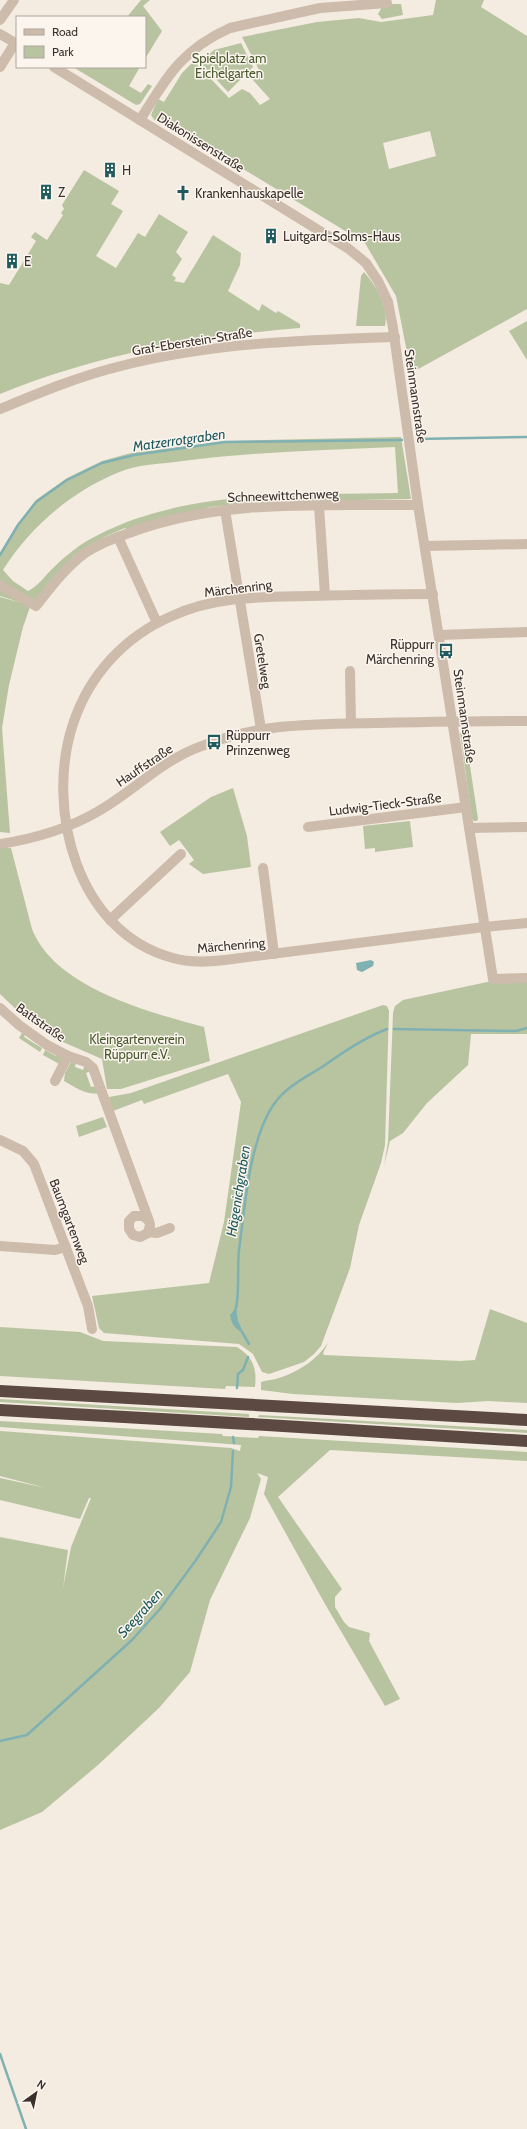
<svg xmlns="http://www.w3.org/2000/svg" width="527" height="2129" font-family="Cabin,sans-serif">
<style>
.green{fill:#b8c4a0;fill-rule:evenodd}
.water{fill:#7fb0b2}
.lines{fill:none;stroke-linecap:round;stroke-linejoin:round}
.stream{stroke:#7fb0b2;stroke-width:2.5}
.minor{stroke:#cdbbac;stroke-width:10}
.highway{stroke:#5c4a42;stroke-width:12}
.labels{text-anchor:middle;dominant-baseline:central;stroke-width:3;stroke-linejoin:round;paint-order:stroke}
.park-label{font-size:13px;fill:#4a5a2e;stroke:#fbf5ee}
.street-label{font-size:13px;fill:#3b302b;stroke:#fbf5ee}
.poi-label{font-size:13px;fill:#3b302b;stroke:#fbf5ee;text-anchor:start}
.water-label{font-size:14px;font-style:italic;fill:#1f5a5e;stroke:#fbf5ee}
</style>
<rect width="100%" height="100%" fill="#f4ebe1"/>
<!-- green -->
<g class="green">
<path d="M141 0H150L143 6 162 31 145 59V17H127Z"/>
<path d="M436 0H484L481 7 527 36V309L411 373 396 296 365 243 158 117 155 121 151 115 158 99 164 102 182 73 194 61 229 98 242 89 250 93 260 105 270 99 251 78 259 70 242 37 317 22 359 18 381 22 433 15ZM430 131 436 156 389 169 383 143Z"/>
<path d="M388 4H401L403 15 382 19 378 14 382 7Z"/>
<path d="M241 43 253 67 228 92 200 62 214 50Z"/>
<path d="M73 67H140L129 86 141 93 148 84 152 86 140 104 136 105Z"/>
<path d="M84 170 119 191 111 204 123 211 96 256 116 268 138 233 145 237 159 214 188 232 176 252 182 259 172 275 176 278 174 281 184 283 213 235 241 253 240 265 228 291 259 311 262 304 276 313 278 311 300 324V328C194 337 99 354 0 394V283L9 285 36 241 31 237 35 232 47 240 63 215 61 213 64 209 62 205Z"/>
<path d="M364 272C376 286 389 306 385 326H356L361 276Z"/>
<path d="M527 321V360L509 331Z"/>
<path d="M401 437 411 499 254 502 210 507 127 530 125 528 104 537 72 557 73 560 37 601 0 581V553L36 500 67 478 102 461 131 453 226 441ZM395 447 398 493C301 495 187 489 98 535 81 543 65 556 52 569 44 577 38 586 28 591L13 581 3 570C29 528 71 492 117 473 137 464 161 464 183 461 253 452 324 450 395 447Z"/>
<path d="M0 588 30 607 23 627 9 685 2 728 10 833 0 832V597L22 603 0 596Z"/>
<path d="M460 733H465L478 819 477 821H474L472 818Z"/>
<path d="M233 788 247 836 251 867 203 874 189 864 194 860 179 840 170 846 160 832 211 797Z"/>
<path d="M410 821 413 847 375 852V848L365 849 363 826Z"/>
<path d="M0 847 11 848 32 929C55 988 149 1012 204 1027L210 1061 121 1089H107L102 1059 56 1039 20 1013 0 994Z"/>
<path d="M492 981 527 982V1034H471L468 1065 427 1103 403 1133 390 1141 384 1166 388 1142 393 1013 395 1006 403 1000Z"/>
<path d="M383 1005 387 1006 389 1011 385 1145 381 1163 359 1225 350 1268 321 1346 314 1354 304 1362 269 1374 262 1372 253 1354 239 1344 104 1333 99 1328 92 1296 209 1283 224 1222 241 1102 228 1074 144 1104 142 1100 113 1111 109 1097 131 1093Z"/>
<path d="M22 1033 25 1034 24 1037 42 1048 40 1052 19 1038Z"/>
<path d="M45 1050 56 1056 57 1054 61 1056V1065L43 1055Z"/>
<path d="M76 1061 75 1067 83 1070 85 1065 91 1071 86 1073 91 1087 97 1086 99 1093C87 1096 75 1087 64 1081L65 1073 71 1062Z"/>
<path d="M103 1117 107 1127 79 1137 76 1126Z"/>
<path d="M490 1309 527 1323V1403L488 1401 457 1403 293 1394 261 1390V1382C267 1380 273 1380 279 1378 300 1371 316 1360 328 1343L323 1353 324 1355 460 1361 475 1360Z"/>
<path d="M0 1327 80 1332 103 1341 237 1347C253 1357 257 1368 255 1387L226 1386 225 1389 0 1376Z"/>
<path d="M0 1399 249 1414V1417L0 1402Z"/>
<path d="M259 1415 527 1430V1433L258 1417Z"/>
<path d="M0 1421 222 1434 223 1436 258 1438 259 1436 527 1452V1461L330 1450 278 1497 342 1589 335 1597V1607L344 1622 349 1627 370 1633 369 1641 400 1699 385 1706 325 1604 264 1494 268 1477 257 1473 261 1479 250 1518 210 1600 190 1672 159 1708 98 1765 42 1812 0 1830V1537L68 1550 63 1588 71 1547 91 1498H89L80 1519 0 1500V1478L46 1488 0 1476V1431L231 1448 240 1451 241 1445 0 1427Z"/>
</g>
<!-- water -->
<g class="water">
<path d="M371 960 374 962 373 966 362 972 357 970 356 963Z"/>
<path d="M236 1308 238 1321 244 1334C235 1328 232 1326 230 1315Z"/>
</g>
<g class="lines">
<!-- stream -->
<g class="stream">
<path d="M417 439 527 437"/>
<path d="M0 555 18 525 36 502 67 480 102 463 134 455 225 442 402 440"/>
<path d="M394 1029 516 1031 527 1028"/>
<path d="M235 1311C240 1301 237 1264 239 1250 245 1207 249 1140 274 1104 286 1086 307 1077 325 1065 345 1051 364 1038 387 1029"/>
<path d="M242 1332 249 1344"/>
<path d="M237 1388 238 1374 243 1370 248 1357"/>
<path d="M233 1437 234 1443"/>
<path d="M0 1741 27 1735 132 1640 160 1609 196 1560 221 1522 231 1487 233 1451"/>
<path d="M0 2054 26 2129"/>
</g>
<!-- minor -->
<g class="minor">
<path d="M0 20 14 0"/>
<path d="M0 34 17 44"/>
<path d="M0 67 15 43"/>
<path d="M54 67 349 249 366 263 378 281 388 302 393 328 418 505 493 979 527 978"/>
<path d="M140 120C167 77 181 50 230 28L320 8 387 3"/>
<path d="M0 409C39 393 77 377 117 367 208 343 302 340 395 337"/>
<path d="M319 506 325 595"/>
<path d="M225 510 261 729"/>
<path d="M118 537 157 623"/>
<path d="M426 546 527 544"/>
<path d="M0 585 36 606C51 587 65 568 85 553 99 544 114 538 129 533 221 498 323 506 418 505"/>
<path d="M433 594C392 594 350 595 309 596 262 597 215 596 172 616 125 636 89 675 73 724 45 809 77 933 173 958 190 963 207 962 225 960L484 927 527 923"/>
<path d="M440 635 527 632"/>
<path d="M350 671 351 723"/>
<path d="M308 827 466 807"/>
<path d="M469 828 527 827"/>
<path d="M0 844C33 839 69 828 97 812 131 793 158 764 194 749 255 723 311 724 375 723 426 722 476 721 527 721"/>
<path d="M263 868 274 954"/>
<path d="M110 920 181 854"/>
<path d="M0 1008 19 1025 47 1045 68 1056 86 1062 93 1068 149 1221 150 1225 148 1233 140 1237 133 1235 129 1229V1221L134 1216H143L149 1221"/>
<path d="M55 1081 68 1056"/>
<path d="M0 1140 23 1151 34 1164 88 1306 92 1329"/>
<path d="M148 1232 157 1233 170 1228"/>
<path d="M0 1246 55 1250 66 1247"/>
</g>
<!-- highway -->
<g class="highway">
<path d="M0 1391 527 1420"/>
<path d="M0 1410 267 1425 527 1441"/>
</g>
</g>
<!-- icons -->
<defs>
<symbol id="building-bare" viewBox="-9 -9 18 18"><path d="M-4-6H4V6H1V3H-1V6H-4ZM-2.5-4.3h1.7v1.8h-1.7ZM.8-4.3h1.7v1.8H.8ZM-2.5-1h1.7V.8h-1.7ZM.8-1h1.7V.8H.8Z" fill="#1f5a5e" stroke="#fbf5ee" stroke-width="2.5" paint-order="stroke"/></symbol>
<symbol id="church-bare" viewBox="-9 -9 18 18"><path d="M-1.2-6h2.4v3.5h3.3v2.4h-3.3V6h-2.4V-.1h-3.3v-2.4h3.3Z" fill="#1f5a5e" stroke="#fbf5ee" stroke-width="2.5" paint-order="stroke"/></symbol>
<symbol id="bus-bare" viewBox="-9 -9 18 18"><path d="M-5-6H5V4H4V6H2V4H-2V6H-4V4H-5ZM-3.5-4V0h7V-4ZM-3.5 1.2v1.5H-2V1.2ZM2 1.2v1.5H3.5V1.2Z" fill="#1f5a5e" stroke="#fbf5ee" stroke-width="2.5" paint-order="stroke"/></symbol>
</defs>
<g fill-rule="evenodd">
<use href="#building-bare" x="99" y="159" width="22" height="22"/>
<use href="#building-bare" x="35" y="181" width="22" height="22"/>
<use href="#church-bare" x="172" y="182" width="22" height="22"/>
<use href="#building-bare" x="260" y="225" width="22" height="22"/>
<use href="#building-bare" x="1" y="250" width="22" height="22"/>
<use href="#bus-bare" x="435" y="640" width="22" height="22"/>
<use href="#bus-bare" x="203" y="731" width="22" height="22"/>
</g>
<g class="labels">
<!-- park labels -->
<g class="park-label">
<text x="229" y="58">Spielplatz am<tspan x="229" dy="15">Eichelgarten</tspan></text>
<text x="137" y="1039">Kleingartenverein<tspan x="137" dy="15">Rüppurr e.V.</tspan></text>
</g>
<!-- street labels -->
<g class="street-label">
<text transform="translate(201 142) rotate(32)">Diakonissenstraße</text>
<text transform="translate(192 341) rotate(-9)">Graf-Eberstein-Straße</text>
<text transform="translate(416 396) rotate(82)">Steinmannstraße</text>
<text transform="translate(283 495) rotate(-2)">Schneewittchenweg</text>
<text transform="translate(238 588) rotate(-7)">Märchenring</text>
<text transform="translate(263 661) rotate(81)">Gretelweg</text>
<text transform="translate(465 716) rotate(82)">Steinmannstraße</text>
<text transform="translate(144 765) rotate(-34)">Hauffstraße</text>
<text transform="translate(385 804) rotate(-7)">Ludwig-Tieck-Straße</text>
<text transform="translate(231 945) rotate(-5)">Märchenring</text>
<text transform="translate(41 1022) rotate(35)">Battstraße</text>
<text transform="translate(70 1221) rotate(69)">Baumgartenweg</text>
</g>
<!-- poi labels -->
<g class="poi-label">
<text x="122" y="170">H</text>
<text x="58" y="192">Z</text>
<text x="195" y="193">Krankenhauskapelle</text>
<text x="283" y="236">Luitgard-Solms-Haus</text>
<text x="24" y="261">E</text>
<text x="434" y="644" text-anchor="end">Rüppurr<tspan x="434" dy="15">Märchenring</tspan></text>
<text x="226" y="735">Rüppurr<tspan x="226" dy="15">Prinzenweg</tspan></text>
</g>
<!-- water labels -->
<g class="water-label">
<text transform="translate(179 440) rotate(-8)">Matzerrotgraben</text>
<text transform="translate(238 1191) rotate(-81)">Hägenichgraben</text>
<text transform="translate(140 1613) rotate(-48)">Seegraben</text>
</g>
</g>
<!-- legend -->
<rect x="16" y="16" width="130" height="52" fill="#fbf5ee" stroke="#aea6a0"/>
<rect x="24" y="29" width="20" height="6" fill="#cdbbac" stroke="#aea6a0"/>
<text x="52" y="36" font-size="12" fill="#3b302b">Road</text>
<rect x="24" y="46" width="20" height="12" fill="#b8c4a0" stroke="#aea6a0"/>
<text x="52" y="56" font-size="12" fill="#3b302b">Park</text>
<!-- north arrow -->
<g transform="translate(36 2093) rotate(33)" stroke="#fbf5ee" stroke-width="3" paint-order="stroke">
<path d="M0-3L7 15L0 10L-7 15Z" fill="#3b302b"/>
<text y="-6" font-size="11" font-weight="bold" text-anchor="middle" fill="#3b302b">N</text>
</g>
</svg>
